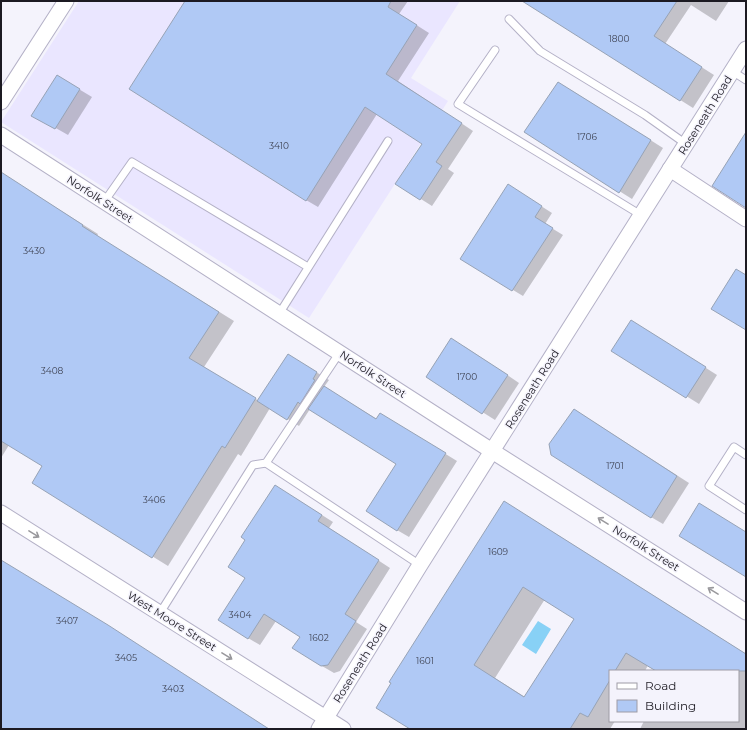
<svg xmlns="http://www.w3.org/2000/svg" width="747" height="730" font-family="Montserrat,sans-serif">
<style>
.built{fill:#eae6ff}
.water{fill:#88d1f6}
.shadow{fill:#0003;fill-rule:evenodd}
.building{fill:#b0c9f5;stroke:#97a3b6;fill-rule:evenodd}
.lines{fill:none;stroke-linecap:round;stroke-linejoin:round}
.lane-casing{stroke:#b4b1c7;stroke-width:9}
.street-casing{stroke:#b4b1c7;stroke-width:17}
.lane{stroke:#fff;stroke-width:7}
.street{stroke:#fff;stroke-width:15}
.oneway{stroke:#99989c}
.labels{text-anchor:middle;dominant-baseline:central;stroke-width:3;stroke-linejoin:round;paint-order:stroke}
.number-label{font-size:9px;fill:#414657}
.street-label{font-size:11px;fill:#1c1a22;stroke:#f4f3fc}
</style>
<rect width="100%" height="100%" fill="#f4f3fc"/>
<!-- built -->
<path class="built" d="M79 1H460L411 78 448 101 309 318 1 122Z"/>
<!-- water -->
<path class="water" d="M538 621 551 629 536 654 522 645Z"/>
<!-- shadow -->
<g class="shadow">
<path d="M186 1H408L399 14 429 33 398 81 473 131 448 169 454 173 432 206 397 184 423 143 377 114 318 207 306 200Z"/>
<path d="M542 1H729L716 21 691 5 665 44 714 75 693 108 536 9Z"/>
<path d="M57 76 92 97 68 135 33 115Z"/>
<path d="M571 90 663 148 632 199 525 132Z"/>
<path d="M1 173 98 234 97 236 234 321 204 367 259 401 300 362 329 380 324 387 377 419 392 421 457 461 409 537 397 530 398 464 310 409 299 426 270 408 241 456 238 454 168 566 34 483 43 466 9 445 1 458Z"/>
<path d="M519 192 552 213 545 224 563 235 523 296 461 259Z"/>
<path d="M643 328 717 375 699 404 613 350Z"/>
<path d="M464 346 519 383 495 420 427 377Z"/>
<path d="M575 410 689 483 663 524 651 517Z"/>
<path d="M287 493 333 522 329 528 390 568 356 622 367 629 340 671 334 673 322 666 301 637 276 621 260 645 248 638 246 578Z"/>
<path d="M526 515 746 654 745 729H640L644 721H738V671H658L648 665 645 671H610V721H615L610 729H411ZM545 599 575 618 525 697 495 678Z"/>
</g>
<!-- building -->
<g class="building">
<path d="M185 1H391L388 7 417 25 386 74 462 123 436 162 442 166 420 200 395 184 422 144 365 107 306 201 129 89Z"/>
<path d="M522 1H677L654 36 702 67 680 101Z"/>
<path d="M57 75 80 89 55 129 31 116Z"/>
<path d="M558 82 651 140 619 193 524 132Z"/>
<path d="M746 132V208L712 186Z"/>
<path d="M1 172 83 225 82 226 219 312 189 358 256 398 225 448 222 446 152 558 32 483 42 466 1 441Z"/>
<path d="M508 184 542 206 535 217 553 228 512 291 460 259Z"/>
<path d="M736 269 746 275V330L711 309Z"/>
<path d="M631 320 706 367 686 398 611 351Z"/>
<path d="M451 338 508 375 482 414 426 377Z"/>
<path d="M288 354 317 372 313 379 315 380 300 404 298 402 287 420 257 401Z"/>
<path d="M324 386 376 419 380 413 446 453 397 531 366 511 396 464 308 409Z"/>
<path d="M574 409 677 476 651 518 551 455 549 444Z"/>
<path d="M275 485 322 515 318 521 379 560 345 614 356 621 328 665 321 666 292 648 300 637 264 614 248 639 218 620 245 578 228 567 245 540 241 537Z"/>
<path d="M504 501 746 654V671H656L626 653 615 671H610V680L588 717 580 713 570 729H410L376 708 391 683 389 682ZM523 587 574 619 524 697 474 665Z"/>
<path d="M699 503 746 532V577L679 536Z"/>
<path d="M1 560 108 625 269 729H1Z"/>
</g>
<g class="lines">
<defs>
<g id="lane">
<path d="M509 19 540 51 645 115 686 144"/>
<path d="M495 50 458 104 641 215"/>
<path d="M732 71 746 80"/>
<path d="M104 202 132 162 308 267"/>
<path d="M279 314 388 141"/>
<path d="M746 455 734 447 709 486 746 510"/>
<path d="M266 463 420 565"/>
<path d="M160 613 253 465 266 463 340 352"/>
</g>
<g id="street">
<path d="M1 102 66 1"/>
<path d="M1 135 492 451 746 612"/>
<path d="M670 169 746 219"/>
<path d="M1 513 343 729"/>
<path d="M319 729 420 565 746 49"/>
</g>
</defs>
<!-- lane casing -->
<use href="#lane" class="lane-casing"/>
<!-- street casing -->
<use href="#street" class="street-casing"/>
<!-- lane -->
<use href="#lane" class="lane"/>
<!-- street -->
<use href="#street" class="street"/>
</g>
<!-- one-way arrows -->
<defs><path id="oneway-shaft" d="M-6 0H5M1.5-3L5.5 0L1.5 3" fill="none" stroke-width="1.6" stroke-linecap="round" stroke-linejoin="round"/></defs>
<g class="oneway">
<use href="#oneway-shaft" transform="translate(603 521) rotate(-148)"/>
<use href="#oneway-shaft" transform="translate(34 534) rotate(32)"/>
<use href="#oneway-shaft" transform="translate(713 591) rotate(-148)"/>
<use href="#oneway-shaft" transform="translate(227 656) rotate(32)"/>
</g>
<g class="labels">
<!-- number labels -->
<g class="number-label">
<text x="619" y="38">1800</text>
<text x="587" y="136">1706</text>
<text x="279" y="145">3410</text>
<text x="34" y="250">3430</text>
<text x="52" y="370">3408</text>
<text x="467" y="376">1700</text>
<text x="615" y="465">1701</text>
<text x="154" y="499">3406</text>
<text x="498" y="551">1609</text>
<text x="240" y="614">3404</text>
<text x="67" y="620">3407</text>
<text x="319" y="637">1602</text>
<text x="126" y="657">3405</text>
<text x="425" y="660">1601</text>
<text x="173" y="688">3403</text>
</g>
<!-- street labels -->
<g class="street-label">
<text transform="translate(705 115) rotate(-58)">Roseneath Road</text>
<text transform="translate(100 199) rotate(33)">Norfolk Street</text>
<text transform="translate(373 374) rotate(33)">Norfolk Street</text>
<text transform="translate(532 389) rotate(-58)">Roseneath Road</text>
<text transform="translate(646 548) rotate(32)">Norfolk Street</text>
<text transform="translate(172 621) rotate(32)">West Moore Street</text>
<text transform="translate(360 663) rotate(-58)">Roseneath Road</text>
</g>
</g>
<!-- border -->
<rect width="747" height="730" fill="none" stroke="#1c1a22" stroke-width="4"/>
<!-- legend -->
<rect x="609" y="670" width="130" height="52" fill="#f4f3fc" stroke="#9e9ca5"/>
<rect x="617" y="683" width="20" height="6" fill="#ffffff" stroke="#9e9ca5"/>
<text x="645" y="690" font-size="12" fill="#1c1a22">Road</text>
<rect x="617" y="700" width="20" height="12" fill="#b0c9f5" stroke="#9e9ca5"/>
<text x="645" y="710" font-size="12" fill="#1c1a22">Building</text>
</svg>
